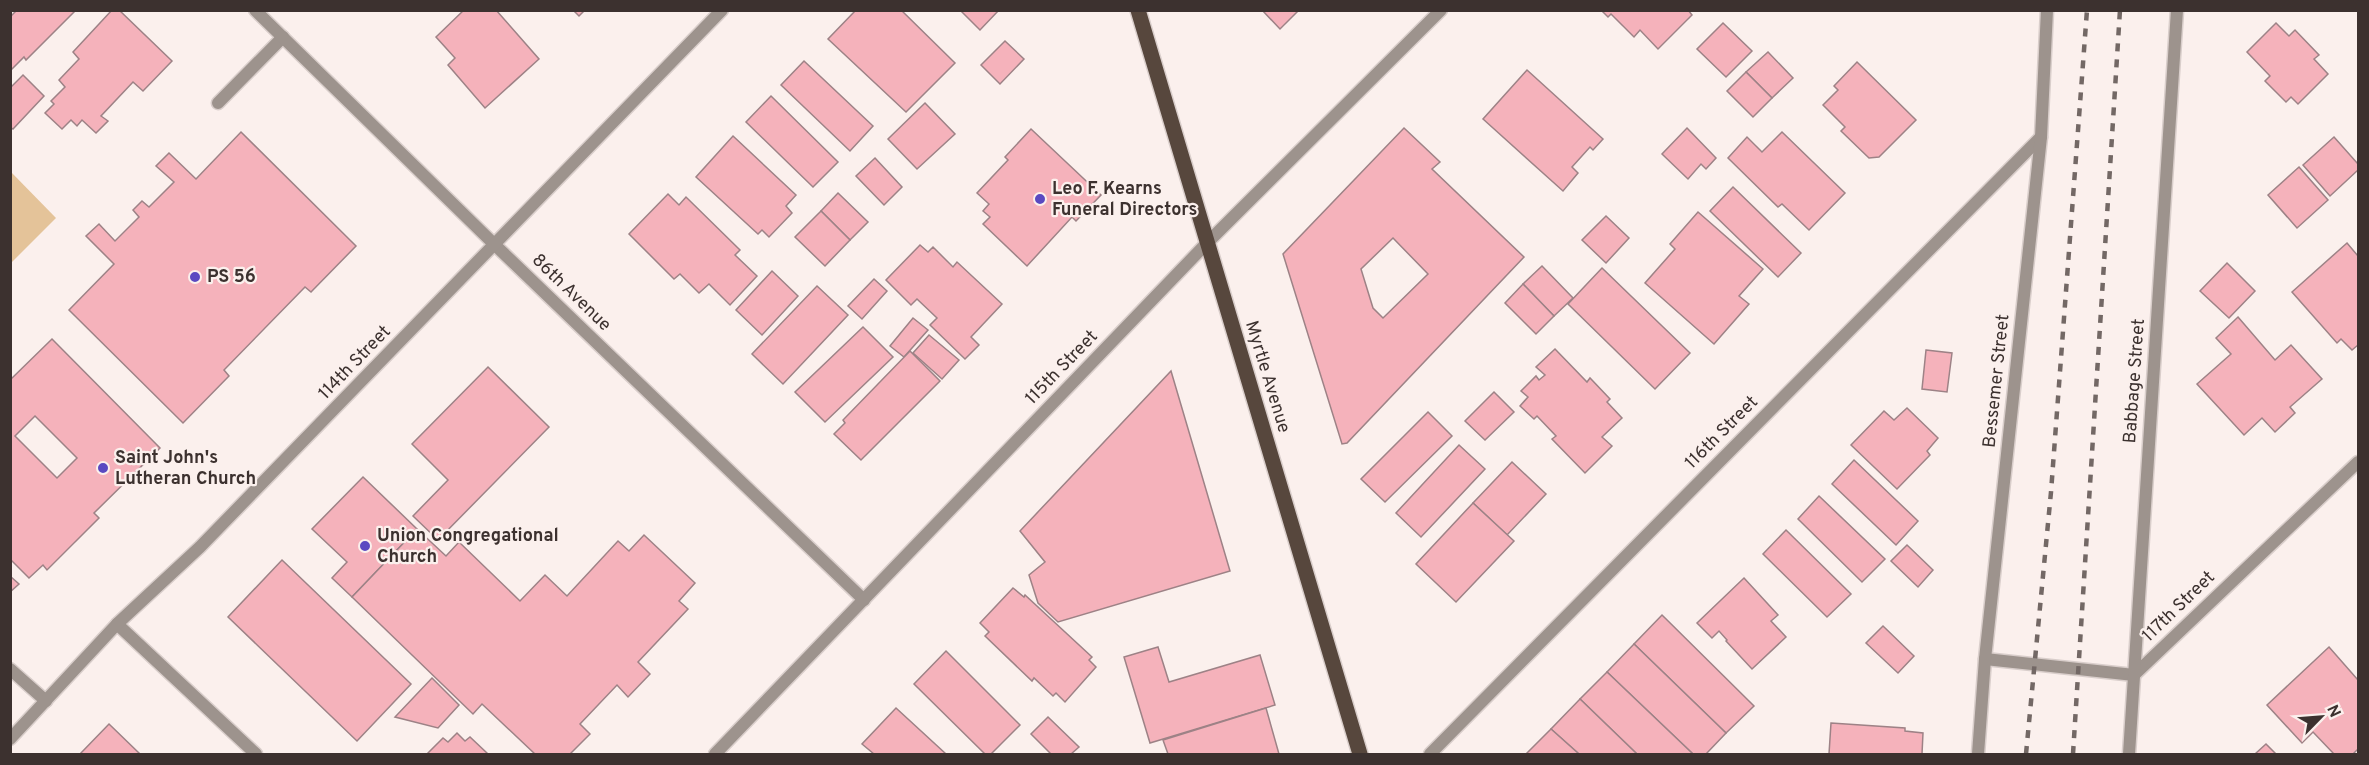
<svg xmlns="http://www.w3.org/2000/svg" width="2369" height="765" font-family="Overpass,sans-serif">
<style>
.green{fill:#e4c399}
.building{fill:#f5b2bb;stroke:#9d8286;stroke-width:1.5;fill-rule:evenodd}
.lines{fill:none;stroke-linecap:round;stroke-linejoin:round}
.lane-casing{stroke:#d9cecb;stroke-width:15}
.street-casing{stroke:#d9cecb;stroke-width:15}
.primary-casing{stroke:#d9cecb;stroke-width:18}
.lane{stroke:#9d938d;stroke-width:12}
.street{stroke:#9d938d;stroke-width:12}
.primary{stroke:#57473d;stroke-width:15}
.rail{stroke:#736865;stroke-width:4.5;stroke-dasharray:8 8;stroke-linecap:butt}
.poi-dot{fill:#5a49c1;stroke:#fbf0ed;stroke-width:2}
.labels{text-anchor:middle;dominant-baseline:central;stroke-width:4.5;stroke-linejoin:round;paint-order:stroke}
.poi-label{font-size:18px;font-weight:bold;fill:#3c312f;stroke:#fbf0ed;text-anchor:start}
.street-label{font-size:18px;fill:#3c312f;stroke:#fbf0ed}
</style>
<rect width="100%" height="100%" fill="#fbf0ed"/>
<!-- green -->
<path class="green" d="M11 172 56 218 11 263Z"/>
<!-- building -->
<g class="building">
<path d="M17 10H76L26 60 24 57 10 71V17Z"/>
<path d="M112 10H119L172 61 143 91 133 82 101 116 108 121 96 133 82 120 77 126 71 120 62 129 45 113 54 104 51 101 65 87 59 80 79 59 73 52Z"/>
<path d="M464 10H496L539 59 485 108 448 65 455 58 436 37Z"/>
<path d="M573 10H585L579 16Z"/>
<path d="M856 10H901L955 63 906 112 828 39Z"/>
<path d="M960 10H999L980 30Z"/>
<path d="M1262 10H1299L1280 29Z"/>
<path d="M1601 10H1688L1692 15 1658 49 1640 30 1634 37 1611 14 1608 17Z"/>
<path d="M1723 23 1752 51 1726 77 1697 49Z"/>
<path d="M2276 23 2289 36 2295 30 2319 55 2314 59 2328 74 2298 104 2291 97 2286 102 2265 81 2270 76 2247 52Z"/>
<path d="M1005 41 1024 59 1000 84 981 65Z"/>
<path d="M1768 52 1793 78 1772 98 1746 72Z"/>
<path d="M804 61 873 126 850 151 781 85Z"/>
<path d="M1857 62 1916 120 1879 157 1869 158 1841 131 1845 127 1823 105 1838 90 1834 86Z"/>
<path d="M1527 70 1603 139 1593 150 1590 147 1572 167 1578 173 1563 191 1483 119Z"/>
<path d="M1746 72 1772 98 1753 117 1727 91Z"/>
<path d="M23 75 44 96 13 129 10 127V88Z"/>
<path d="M771 96 838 162 813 187 746 122Z"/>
<path d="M925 103 955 134 917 169 888 139Z"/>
<path d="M1404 128 1440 162 1432 169 1524 257 1347 443 1342 444 1283 254ZM1393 238 1428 274 1383 318 1373 308 1361 269Z"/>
<path d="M1687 128 1716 158 1706 169 1701 164 1688 179 1662 154Z"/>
<path d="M1031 129 1101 195 1076 221 1072 217 1027 266 983 224 990 217 983 211 989 204 977 193 1008 160 1005 157Z"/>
<path d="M241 132 356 246 311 292 305 287 224 370 229 376 183 423 69 310 114 264 86 236 99 224 115 241 139 217 133 210 142 201 149 207 174 182 156 166 169 153 196 179Z"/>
<path d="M1782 132 1845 193 1809 230 1782 204 1778 207 1728 158 1747 137 1762 152Z"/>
<path d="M733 136 796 195 786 206 792 213 769 237 762 230 758 234 696 177Z"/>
<path d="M2334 137 2358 164V170L2330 196 2303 165Z"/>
<path d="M875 158 902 187 884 205 856 176Z"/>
<path d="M2299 167 2328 200 2297 228 2268 195Z"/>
<path d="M1733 187 1801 253 1778 277 1710 211Z"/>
<path d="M838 193 868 222 850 240 821 211Z"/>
<path d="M668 194 679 205 686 197 740 250 735 255 757 276 730 305 709 284 699 293 680 274 674 279 629 234Z"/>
<path d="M821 211 850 240 825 266 795 237Z"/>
<path d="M1698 212 1763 269 1739 296 1749 304 1714 344 1645 283 1675 249 1670 244Z"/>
<path d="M1606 216 1629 238 1606 263 1582 240Z"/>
<path d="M2347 243 2358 256V345L2352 350 2341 339 2337 343 2292 292Z"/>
<path d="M920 245 928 252 933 247 953 267 957 262 1002 304 971 337 979 345 965 359 930 325 937 318 917 299 911 305 886 280Z"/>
<path d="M2227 263 2255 291 2229 318 2200 291Z"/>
<path d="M1542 266 1573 298 1554 316 1523 284Z"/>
<path d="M1602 268 1690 353 1655 389 1568 304Z"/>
<path d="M772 271 798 296 762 335 736 310Z"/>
<path d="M874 279 887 291 862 319 848 306Z"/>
<path d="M1523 284 1554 316 1536 334 1505 303Z"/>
<path d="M817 286 848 315 783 384 752 354Z"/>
<path d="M2238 317 2275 360 2291 345 2322 379 2290 407 2295 413 2275 432 2262 418 2244 435 2197 384 2231 354 2216 338Z"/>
<path d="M913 318 928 330 904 357 890 346Z"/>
<path d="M863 327 893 357 825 422 795 392Z"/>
<path d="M929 335 959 360 942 379 913 353Z"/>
<path d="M52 339 160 448 94 513 99 518 47 570 43 565 29 578 10 559V380ZM35 416 77 458 57 478 15 436Z"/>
<path d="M1555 349 1587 382 1590 378 1610 399 1607 402 1622 418 1602 437 1612 446 1585 473 1552 439 1556 436 1537 416 1534 419 1520 406 1528 397 1521 391 1536 376 1539 380 1545 375 1536 367Z"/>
<path d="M1926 350 1952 353 1947 392 1922 389Z"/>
<path d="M910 351 940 381 861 460 834 434 845 423 843 420Z"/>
<path d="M488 367 549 427 438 540 413 516 448 480 412 444Z"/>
<path d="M1171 371 1230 571 1058 622 1038 603 1029 575 1045 562 1020 531Z"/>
<path d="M1494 392 1514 412 1485 440 1465 421Z"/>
<path d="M1907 408 1938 438 1927 451 1930 455 1897 489 1851 445 1884 411 1894 420Z"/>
<path d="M1428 412 1452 436 1385 502 1361 479Z"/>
<path d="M1459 445 1485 469 1421 537 1396 513Z"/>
<path d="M1854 460 1918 521 1896 545 1832 484Z"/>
<path d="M1512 462 1546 494 1507 535 1473 503Z"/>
<path d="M363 477 417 529 352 597 332 578 347 562 312 529Z"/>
<path d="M1819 496 1885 559 1862 582 1798 519Z"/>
<path d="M1473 503 1514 541 1456 602 1416 564Z"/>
<path d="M417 529 446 556 459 542 520 601 545 575 567 596 618 541 629 551 644 535 695 583 679 601 688 609 638 662 650 674 628 697 617 685 580 724 590 734 570 754H535L482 704 473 714 352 597Z"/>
<path d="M1786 530 1851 594 1827 617 1763 554Z"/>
<path d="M1907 545 1933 570 1918 587 1891 561Z"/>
<path d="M282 560 411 684 357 741 228 617Z"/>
<path d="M10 576 19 584 10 592Z"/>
<path d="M1744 578 1778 615 1771 621 1786 637 1752 669 1726 641 1727 640 1719 631 1712 638 1697 623Z"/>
<path d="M1013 588 1024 597 1025 595 1092 657 1089 660 1096 667 1065 702 1056 693 1053 696 1034 678 1032 681 985 636 989 632 980 623Z"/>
<path d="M1662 615 1754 706 1726 733 1634 644Z"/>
<path d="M1883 626 1914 656 1898 673 1866 643Z"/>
<path d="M1634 644 1726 733 1706 754H1693L1607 672Z"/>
<path d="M1158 647 1169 682 1260 655 1275 705 1150 743 1124 657Z"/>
<path d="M2329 647 2358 680V749L2353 754H2334L2313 732 2302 743 2267 705Z"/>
<path d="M946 651 1020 725 991 754H985L914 684Z"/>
<path d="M1607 672 1693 754H1637L1580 699Z"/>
<path d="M432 678 459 705 438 728 395 717Z"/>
<path d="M1580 699 1637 754H1579L1551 729Z"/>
<path d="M896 708 946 754H874L862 744Z"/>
<path d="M1266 708 1279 754H1168L1163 740Z"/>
<path d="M1048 717 1079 747 1071 754H1051L1031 734Z"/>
<path d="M1831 723 1905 728V731L1923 733 1922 754H1829Z"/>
<path d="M109 724 140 754H80Z"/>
<path d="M1551 729 1579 754H1526Z"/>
<path d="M457 733 465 741 470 737 488 754H427L443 738 448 742Z"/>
<path d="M2266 744 2276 754H2255Z"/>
</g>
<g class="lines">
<defs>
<g id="lane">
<path d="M218 103 283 37"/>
<path d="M117 624 256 754"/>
<path d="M10 669 46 701"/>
</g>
<g id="street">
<path d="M255 10 495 245 864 600"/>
<path d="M1985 659 2134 675 2358 462"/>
<path d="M10 739 117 624 200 547 722 10"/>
<path d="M715 754 1206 244 1441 10"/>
<path d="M1430 754 2041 137"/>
<path d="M1978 754 1985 659 2041 137 2047 10"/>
<path d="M2129 754 2177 10"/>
</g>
<path id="primary" d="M1138 10 1360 754"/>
</defs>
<!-- lane casing -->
<use href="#lane" class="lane-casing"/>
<!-- street casing -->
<use href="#street" class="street-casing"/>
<!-- primary casing -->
<use href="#primary" class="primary-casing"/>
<!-- lane -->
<use href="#lane" class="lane"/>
<!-- street -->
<use href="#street" class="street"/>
<!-- primary -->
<use href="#primary" class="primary"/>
<!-- rail -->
<g class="rail">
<path d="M2026 754 2051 492 2087 10"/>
<path d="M2073 754 2120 10"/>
</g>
</g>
<!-- markers -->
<g class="poi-dot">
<circle cx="1040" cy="199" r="6"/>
<circle cx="195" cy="277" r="6"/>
<circle cx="103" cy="468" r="6"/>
<circle cx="365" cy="546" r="6"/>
</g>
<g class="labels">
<!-- poi labels -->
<g class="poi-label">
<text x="1052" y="189">Leo F. Kearns<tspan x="1052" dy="21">Funeral Directors</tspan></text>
<text x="207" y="277">PS 56</text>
<text x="115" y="458">Saint John's<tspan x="115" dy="21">Lutheran Church</tspan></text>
<text x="377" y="536">Union Congregational<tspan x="377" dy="21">Church</tspan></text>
</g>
<!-- street labels -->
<g class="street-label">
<text transform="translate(571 293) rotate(44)">86th Avenue</text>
<text transform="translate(355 363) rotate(-46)">114th Street</text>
<text transform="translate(1062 368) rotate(-46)">115th Street</text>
<text transform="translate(1267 377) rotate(73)">Myrtle Avenue</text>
<text transform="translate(1997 381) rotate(-84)">Bessemer Street</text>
<text transform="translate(2135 381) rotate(-86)">Babbage Street</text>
<text transform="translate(1722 433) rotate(-45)">116th Street</text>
<text transform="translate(2179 607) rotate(-44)">117th Street</text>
</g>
</g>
<!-- border -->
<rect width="2369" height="765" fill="none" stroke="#3c312f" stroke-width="24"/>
<!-- north arrow -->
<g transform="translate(2321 717) rotate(65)" stroke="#fbf0ed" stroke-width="4.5" paint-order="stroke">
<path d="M0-4.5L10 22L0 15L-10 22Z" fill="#3c312f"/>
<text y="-9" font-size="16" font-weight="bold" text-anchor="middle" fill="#3c312f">N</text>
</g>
</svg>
